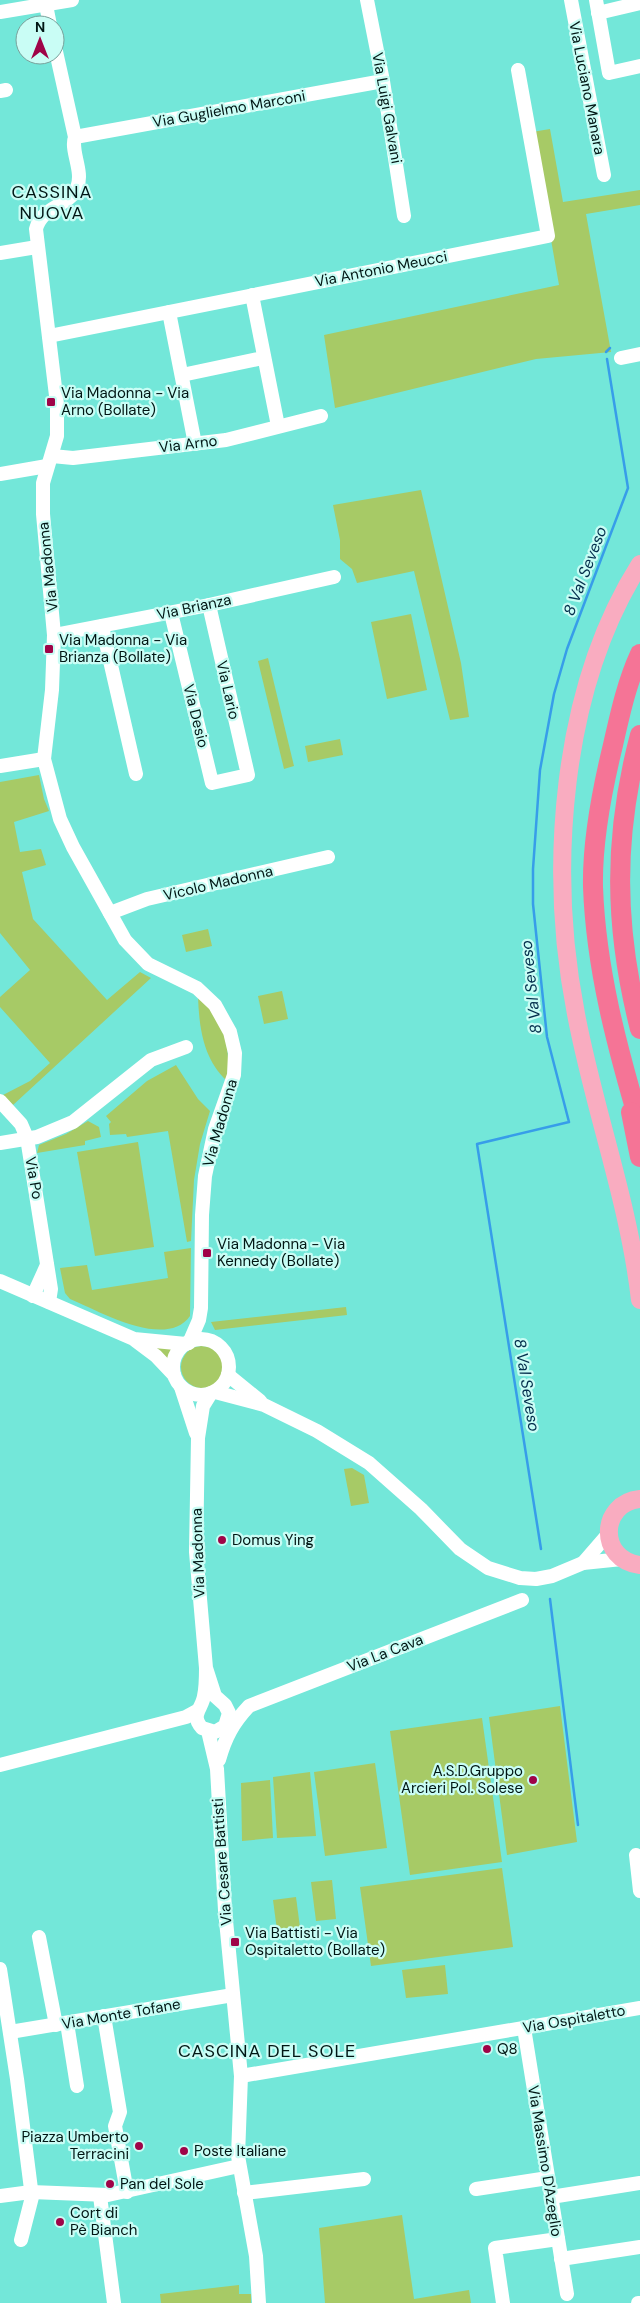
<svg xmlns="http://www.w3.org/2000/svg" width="640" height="2303" font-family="'DM Sans',sans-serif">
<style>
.green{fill:#a7ca66}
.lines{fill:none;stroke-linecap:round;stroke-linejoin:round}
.stream{stroke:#379de9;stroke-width:2.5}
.minor{stroke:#fff;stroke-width:14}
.major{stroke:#f9acc0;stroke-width:18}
.highway{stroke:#f57496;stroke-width:20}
.poi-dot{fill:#9f0448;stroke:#c9fdf5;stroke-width:2}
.labels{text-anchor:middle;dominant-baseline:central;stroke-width:4.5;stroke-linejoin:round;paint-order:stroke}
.street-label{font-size:15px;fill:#001614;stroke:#c9fdf5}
.poi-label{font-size:15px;fill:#001614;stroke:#c9fdf5;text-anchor:start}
.water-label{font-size:16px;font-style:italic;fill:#032e4c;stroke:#c9fdf5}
.quarter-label{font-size:18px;letter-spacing:1px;fill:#001614;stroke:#c9fdf5}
</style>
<rect width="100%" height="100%" fill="#73e7d9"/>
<!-- green -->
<g class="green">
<path d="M550 129 563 202 640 190V205L586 214 611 352 536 359 335 408 324 335 559 285 532 132Z"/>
<path d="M421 490 461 663 469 717 450 720 414 571 357 583 352 569 340 559V540L333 505Z"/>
<path d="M411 614 427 690 387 699 371 622Z"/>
<path d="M268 658 294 766 284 769 258 661Z"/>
<path d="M340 739 343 755 308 762 305 746Z"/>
<path d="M39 775 44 799 49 811 14 822 20 852 41 849 46 865 22 872 33 919 107 1000 140 972 151 978 13 1105 3 1095 30 1081 50 1063 0 1007V997L30 970 0 933V782Z"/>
<path d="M208 929 212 946 186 952 182 935Z"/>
<path d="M282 991 288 1019 264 1024 258 996Z"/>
<path d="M198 996C225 1018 231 1048 227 1081 203 1059 199 1027 198 996Z"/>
<path d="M176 1065 198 1099 210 1111 200 1144 194 1180 191 1241 187 1242 168 1131 127 1137 126 1134 110 1135 109 1124 111 1122 106 1116 147 1081Z"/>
<path d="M88 1121 99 1127 101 1137 85 1141V1145L37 1153 39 1145 66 1134Z"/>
<path d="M138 1142 154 1247 95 1256 77 1152Z"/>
<path d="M191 1248 190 1316C166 1350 99 1311 70 1299L65 1293 60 1268 87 1265 92 1290 168 1278 164 1252Z"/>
<path d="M346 1307 347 1315 215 1330 211 1322Z"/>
<path d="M150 1343 176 1347 170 1363Z"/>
<circle cx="202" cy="1367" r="21"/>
<path d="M352 1468 364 1475 369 1503 351 1506 344 1469Z"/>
<path d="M560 1706 577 1842 507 1855 489 1717Z"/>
<path d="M482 1718 502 1862 410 1875 390 1731Z"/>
<path d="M375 1763 387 1848 325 1856 314 1772Z"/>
<path d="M310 1772 316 1836 277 1838 273 1777Z"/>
<path d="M270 1780 273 1838 242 1841 241 1783Z"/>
<path d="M502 1868 513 1947 371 1966 360 1887Z"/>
<path d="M332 1880 336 1919 316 1921 311 1882Z"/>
<path d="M296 1897 301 1935 278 1938 273 1900Z"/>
<path d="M445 1965 448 1994 406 1998 402 1970Z"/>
<path d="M402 2215 414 2299 469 2290 471 2303H325L319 2228Z"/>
<path d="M239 2285V2294H251V2303H161L160 2294Z"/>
</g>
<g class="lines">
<!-- stream -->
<g class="stream">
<path d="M606 352 610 348"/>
<path d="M541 1549 477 1144 569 1122 547 1037 533 904V869L540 770 554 694 567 649 628 488 607 359"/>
<path d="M550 1599 578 1825"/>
</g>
<!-- minor -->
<g class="minor">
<path d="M45 0 50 25"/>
<path d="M367 0 383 81 404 216"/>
<path d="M571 0 604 175"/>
<path d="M596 0 609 73 640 66"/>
<path d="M0 12 72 0"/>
<path d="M598 13 640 3"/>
<path d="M55 47 75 137C70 151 84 171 77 188 68 207 42 206 36 229L57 404V436L43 483V514L54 635 52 690 44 759 60 819 73 847 125 940 148 964 197 988 215 1005 230 1032 235 1053 234 1075 215 1129 205 1176 202 1215 201 1308 199 1320 189 1343"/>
<path d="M0 91 6 90"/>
<path d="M75 137 383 81"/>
<path d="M0 253 37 247"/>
<path d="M252 295 278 426"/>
<path d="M169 312 195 444"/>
<path d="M49 336 548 236 518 70"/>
<path d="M621 358 640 354"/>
<path d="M182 375 263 358"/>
<path d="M52 456 73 458 226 440 321 416"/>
<path d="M0 474 47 466"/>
<path d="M171 613 212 783 248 775 209 605"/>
<path d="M102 626 136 774"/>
<path d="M54 635 209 605 334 577"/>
<path d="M0 766 44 759"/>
<path d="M110 913 147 899 328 857"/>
<path d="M0 1101 21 1124 27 1138 51 1289 49 1302"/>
<path d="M0 1143 37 1137 73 1122 151 1060 186 1047"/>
<path d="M0 1281 134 1339 186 1344"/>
<path d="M33 1296 47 1265"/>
<circle cx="201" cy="1367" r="28"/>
<path d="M136 1341 156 1356 174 1375"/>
<path d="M228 1375 260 1401"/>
<path d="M181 1387 196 1433"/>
<path d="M215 1392 264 1405 317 1431 369 1463 421 1509 460 1549 488 1568 520 1578 536 1579 552 1576 583 1563 622 1559"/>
<path d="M583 1563 609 1533"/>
<path d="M206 1668C206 1677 206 1687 204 1696 202 1709 190 1715 202 1728L215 1732 225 1726 229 1713 225 1705 215 1696 206 1668 196 1552 198 1438 203 1406 211 1393"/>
<path d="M208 1731 217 1769 225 1910 241 2076 238 2156 256 2256 259 2303"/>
<path d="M219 1760C225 1738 233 1723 249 1706L522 1600"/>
<path d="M0 1765 186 1717 197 1711"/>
<path d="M636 1855 640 1891"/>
<path d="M39 1937 56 2025"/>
<path d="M0 1969 17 2079 32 2197 21 2240"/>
<path d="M104 2016 120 2112 115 2126 127 2192"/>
<path d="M67 2023 77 2086"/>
<path d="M524 2028 567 2294"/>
<path d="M10 2032 233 1995"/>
<path d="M241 2076 640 2008"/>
<path d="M476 2189 548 2178"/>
<path d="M244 2193 364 2179"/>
<path d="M0 2196 31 2192 108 2195 239 2166"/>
<path d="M100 2196 114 2303"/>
<path d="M551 2197 640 2183"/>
<path d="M561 2259 640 2247"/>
<path d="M503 2303 495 2248 558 2239"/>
<path d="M638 2303H640"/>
</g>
<!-- major -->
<g class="major">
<path d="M640 564C560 690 548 871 576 1014 594 1110 629 1202 640 1300"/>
<path d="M640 1499C599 1503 598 1560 640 1565"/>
</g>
<!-- highway -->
<g class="highway">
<path d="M640 654C627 682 620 714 613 745 602 790 592 840 593 887 596 969 617 1047 640 1125"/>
<path d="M640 735C613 837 614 927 640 1029"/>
<path d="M631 1112 640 1157"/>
</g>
</g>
<!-- markers -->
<g class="poi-dot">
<rect x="46" y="397" width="10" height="10" rx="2.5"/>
<rect x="44" y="644" width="10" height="10" rx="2.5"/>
<rect x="202" y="1248" width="10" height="10" rx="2.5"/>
<circle cx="222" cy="1540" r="5"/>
<circle cx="533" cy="1780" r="5"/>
<rect x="230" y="1937" width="10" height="10" rx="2.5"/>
<circle cx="487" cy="2049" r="5"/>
<circle cx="139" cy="2146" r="5"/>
<circle cx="184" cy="2151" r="5"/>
<circle cx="110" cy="2184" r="5"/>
<circle cx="60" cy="2222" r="5"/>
</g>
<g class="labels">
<!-- street labels -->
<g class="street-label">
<text transform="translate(587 88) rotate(79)">Via Luciano Manara</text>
<text transform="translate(387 108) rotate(80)">Via Luigi Galvani</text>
<text transform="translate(229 109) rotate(-10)">Via Guglielmo Marconi</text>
<text transform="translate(381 269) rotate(-11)">Via Antonio Meucci</text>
<text transform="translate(188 444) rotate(-7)">Via Arno</text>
<text transform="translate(48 567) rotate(-96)">Via Madonna</text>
<text transform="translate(194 607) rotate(-12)">Via Brianza</text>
<text transform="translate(228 690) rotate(77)">Via Lario</text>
<text transform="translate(196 716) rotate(76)">Via Desio</text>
<text transform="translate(218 883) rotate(-13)">Vicolo Madonna</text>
<text transform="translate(220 1123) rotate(-74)">Via Madonna</text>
<text transform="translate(34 1178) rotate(80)">Via Po</text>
<text transform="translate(198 1553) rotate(-92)">Via Madonna</text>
<text transform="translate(385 1653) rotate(-21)">Via La Cava</text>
<text transform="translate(222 1862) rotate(-94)">Via Cesare Battisti</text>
<text transform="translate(121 2014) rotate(-10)">Via Monte Tofane</text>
<text transform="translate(574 2019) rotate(-10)">Via Ospitaletto</text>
<text transform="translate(545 2161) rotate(81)">Via Massimo D'Azeglio</text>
</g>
<!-- poi labels -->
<g class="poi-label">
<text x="61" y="393">Via Madonna - Via<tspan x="61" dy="17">Arno (Bollate)</tspan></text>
<text x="59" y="640">Via Madonna - Via<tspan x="59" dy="17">Brianza (Bollate)</tspan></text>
<text x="217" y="1244">Via Madonna - Via<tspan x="217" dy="17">Kennedy (Bollate)</tspan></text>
<text x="232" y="1540">Domus Ying</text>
<text x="523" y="1771" text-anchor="end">A.S.D.Gruppo<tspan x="523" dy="17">Arcieri Pol. Solese</tspan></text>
<text x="245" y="1933">Via Battisti - Via<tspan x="245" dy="17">Ospitaletto (Bollate)</tspan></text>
<text x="497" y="2049">Q8</text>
<text x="129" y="2137" text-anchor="end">Piazza Umberto<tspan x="129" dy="17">Terracini</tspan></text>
<text x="194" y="2151">Poste Italiane</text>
<text x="120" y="2184">Pan del Sole</text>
<text x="70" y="2213">Cort di<tspan x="70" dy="17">Pè Bianch</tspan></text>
</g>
<!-- water labels -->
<g class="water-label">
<text transform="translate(585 571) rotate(-69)">8 Val Seveso</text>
<text transform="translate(531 987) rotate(-96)">8 Val Seveso</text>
<text transform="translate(527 1385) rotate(81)">8 Val Seveso</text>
</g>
<!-- quarter labels -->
<g class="quarter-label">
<text x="52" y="192">CASSINA<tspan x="52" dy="21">NUOVA</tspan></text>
<text x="267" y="2051">CASCINA DEL SOLE</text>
</g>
</g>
<!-- north arrow -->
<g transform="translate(40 40)"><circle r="24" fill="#c9fdf5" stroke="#79a19b"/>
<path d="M0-4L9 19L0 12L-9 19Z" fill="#9f0448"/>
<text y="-8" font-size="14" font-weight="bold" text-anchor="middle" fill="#001614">N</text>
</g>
</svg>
